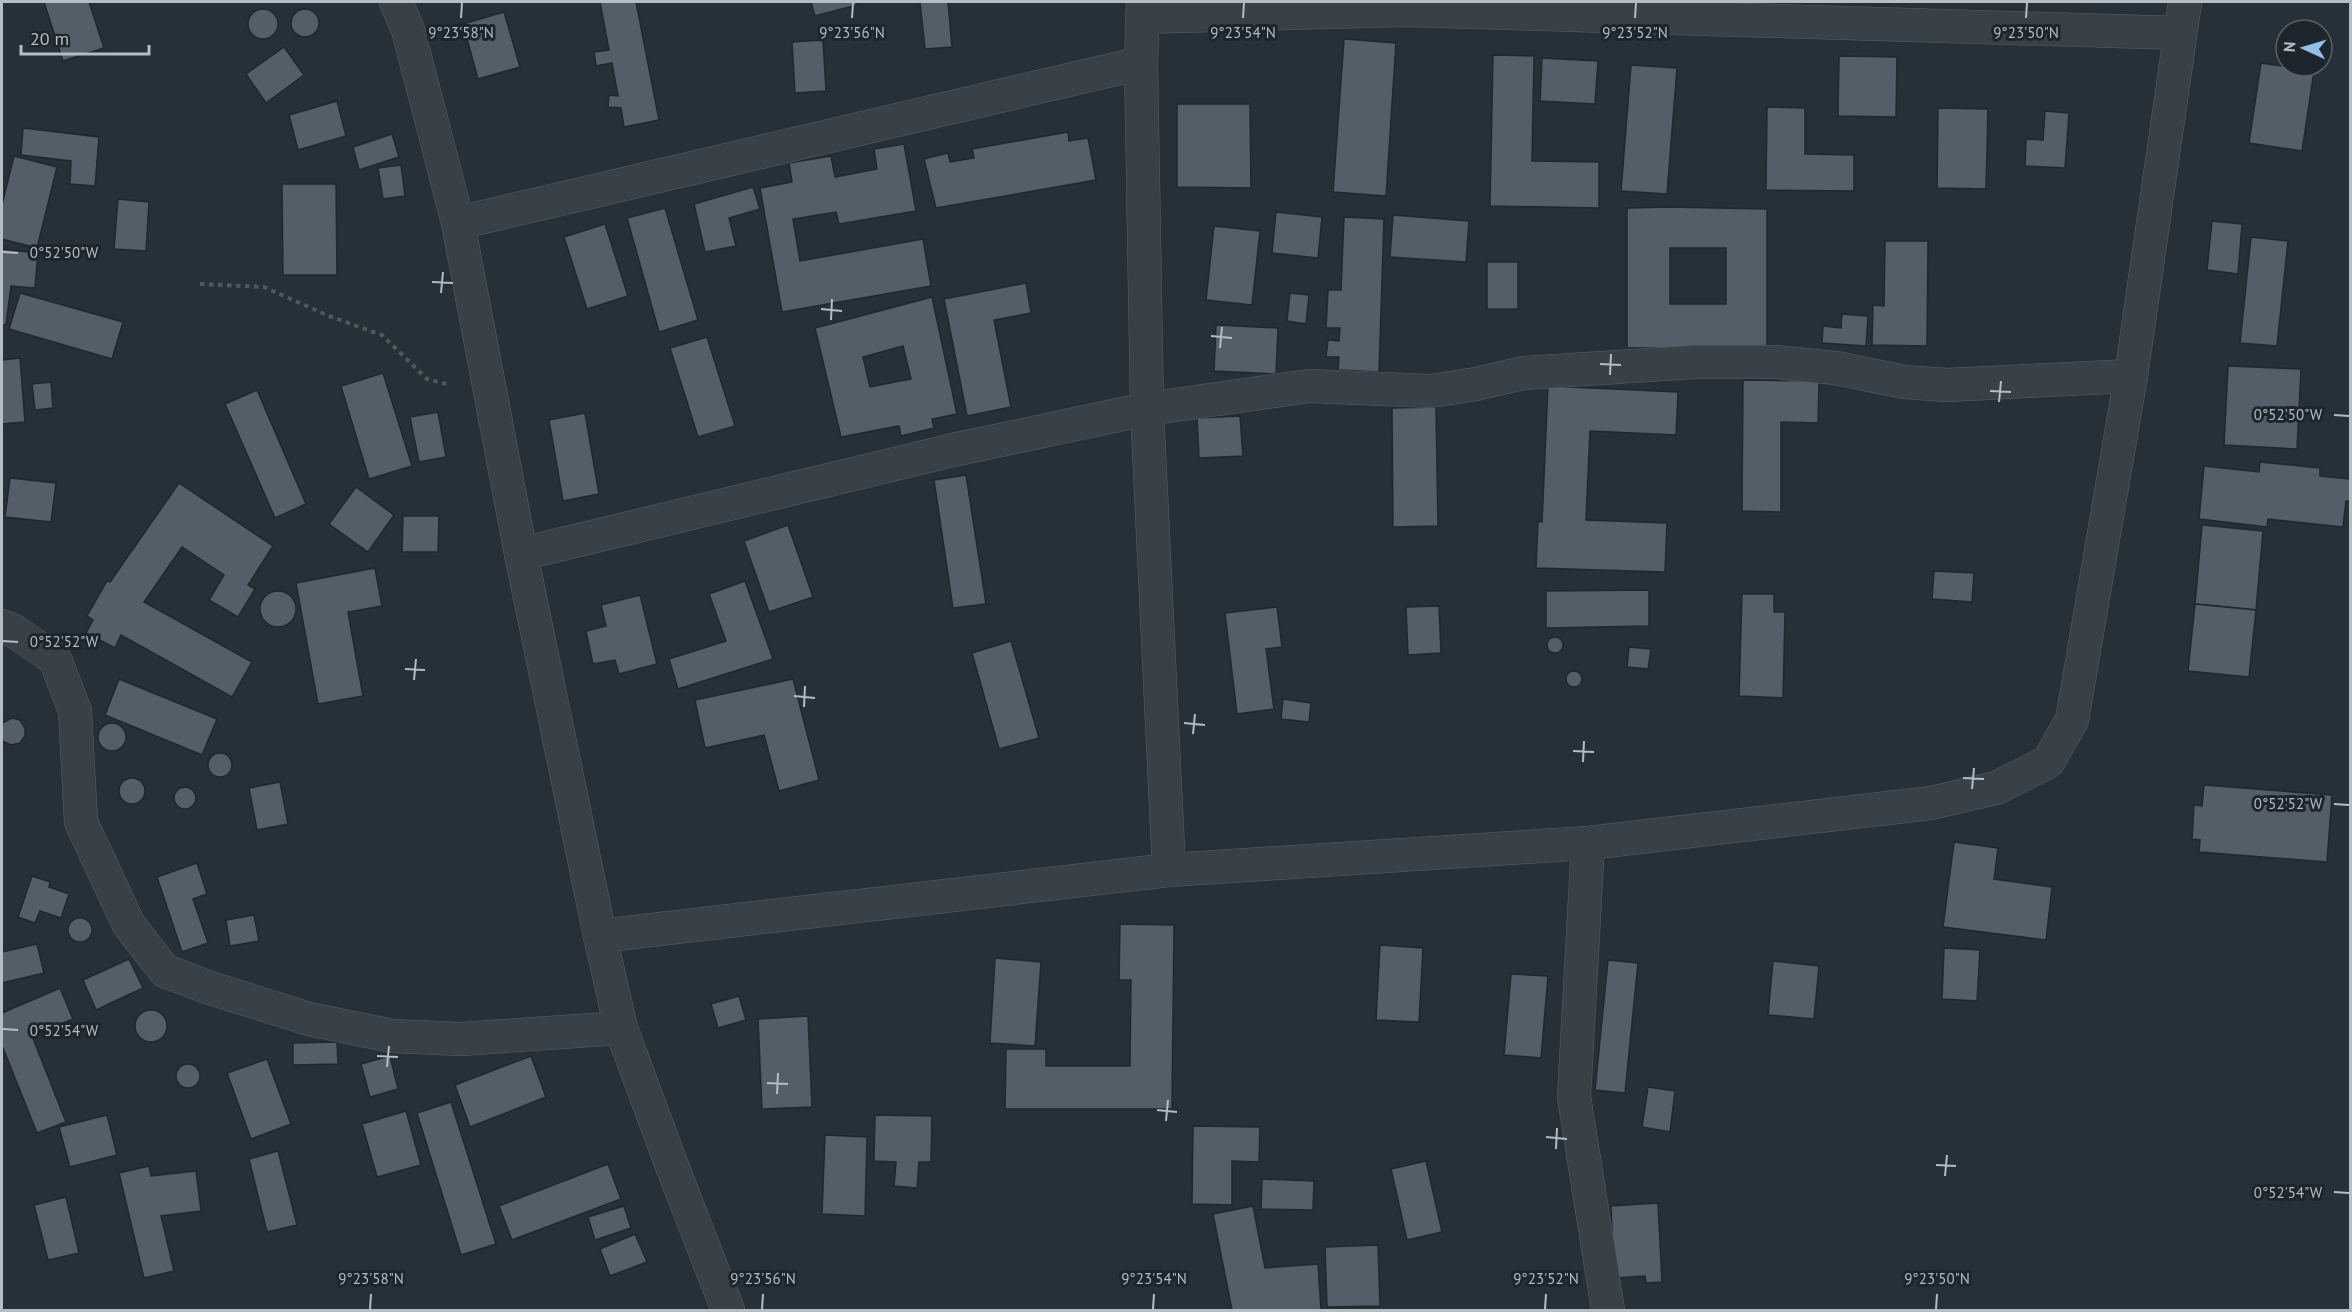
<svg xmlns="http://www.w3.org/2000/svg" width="2352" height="1312" font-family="'PT Sans',sans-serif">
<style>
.building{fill:#535e68;stroke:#20282f;stroke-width:1.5;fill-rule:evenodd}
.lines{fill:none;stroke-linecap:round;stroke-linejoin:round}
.minor-casing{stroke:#575f66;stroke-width:34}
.path{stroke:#495a59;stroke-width:4;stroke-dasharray:4.5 4.5;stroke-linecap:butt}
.minor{stroke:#384148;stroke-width:33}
.ticks{fill:none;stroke:#b4bcc4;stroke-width:2}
.ticks-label{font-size:15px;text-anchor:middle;fill:#b4bcc4;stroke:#1e262d;stroke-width:6;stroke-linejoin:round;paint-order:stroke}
</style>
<rect width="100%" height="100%" fill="#253038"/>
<!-- building -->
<g class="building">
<path d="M44 2H89L104 48 63 61Z"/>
<path d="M600 2H636L659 120 624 127 621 108 608 107 609 95 618 96 612 63 596 66 594 52 609 50Z"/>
<path d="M811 2H856L857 5 815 16Z"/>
<path d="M920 2H948L952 47 925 49Z"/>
<circle cx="263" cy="24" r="15"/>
<circle cx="305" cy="23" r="14"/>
<path d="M504 12 520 67 478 79 463 24Z"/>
<path d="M1344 39 1396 43 1386 196 1333 192Z"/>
<path d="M823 40 826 91 795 93 792 42Z"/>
<path d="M284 47 304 75 266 103 246 74Z"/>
<path d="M1493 55 1534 56 1532 161 1599 162V208L1490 206Z"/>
<path d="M1839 56 1897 57 1896 117 1838 116Z"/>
<path d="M1542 58 1598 61 1595 104 1540 101Z"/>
<path d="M2261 63 2314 71 2302 151 2249 143Z"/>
<path d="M1631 65 1677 68 1667 194 1621 191Z"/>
<path d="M337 101 346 136 298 150 289 115Z"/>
<path d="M1177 104H1250L1251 188 1177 187Z"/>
<path d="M1767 107 1805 108V154L1854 155V191L1766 190Z"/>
<path d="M1938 108 1988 109 1986 189 1937 188Z"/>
<path d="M2045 111 2069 113 2065 168 2025 166 2026 139 2043 140Z"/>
<path d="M23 128 99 137 95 186 70 184 71 161 21 155Z"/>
<path d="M1068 132 1069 141 1088 138 1096 180 936 208 924 159 948 153 950 162 974 158 972 149Z"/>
<path d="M392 134 399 157 359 170 353 147Z"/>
<path d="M904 144 916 211 839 224 836 212 793 219 800 261 923 239 931 286 782 312 760 188 792 182 789 163 831 156 835 177 877 169 874 149Z"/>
<path d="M14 156 57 167 37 248 2 239V205Z"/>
<path d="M401 165 405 196 383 199 378 168Z"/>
<path d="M282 184H336L337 275H283Z"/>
<path d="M753 187 760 209 729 218 736 246 705 252 694 204Z"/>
<path d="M118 199 149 202 146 251 114 249Z"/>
<path d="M1669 207 1767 209V348H1627V208ZM1670 248H1726V304H1670Z"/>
<path d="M665 208 698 320 659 332 627 218Z"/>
<path d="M1276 212 1322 217 1318 258 1272 253Z"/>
<path d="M1393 215 1469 221 1466 262 1390 257Z"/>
<path d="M1344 217 1384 219 1379 372 1338 370 1339 357H1326L1328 340 1339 341 1340 328H1326L1328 290H1341Z"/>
<path d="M2212 221 2242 224 2238 274 2207 270Z"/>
<path d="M605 224 628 296 587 309 564 237Z"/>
<path d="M1214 226 1260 231 1252 305 1206 300Z"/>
<path d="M2251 237 2288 241 2277 346 2240 343Z"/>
<path d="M1885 241H1928L1927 346 1872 345 1873 305 1884 306Z"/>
<path d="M2 249 38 253 35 288 11 286 6 325H2Z"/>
<rect x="1487" y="262" width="31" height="47"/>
<path d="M1026 283 1031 313 994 320 1011 407 967 416 944 299Z"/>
<path d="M20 293 123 322 112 359 9 329Z"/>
<path d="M1290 293 1309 295 1306 324 1287 321Z"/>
<path d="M932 297 957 414 932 419 934 428 901 436 899 426 841 437 815 328ZM903 346 911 379 870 387 863 357Z"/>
<path d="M1842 314 1868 316 1866 346 1822 343 1823 326 1841 328Z"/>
<path d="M1216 325 1278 328 1276 374 1214 371Z"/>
<path d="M707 337 735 426 698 437 670 348Z"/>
<path d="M20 358 25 422 2 424V360Z"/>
<path d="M2228 366 2301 369 2297 449 2224 445Z"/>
<path d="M383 373 412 466 369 479 341 386Z"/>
<path d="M1743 380 1819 381 1818 423 1781 422V512L1742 511Z"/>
<path d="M51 382 53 408 35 410 32 384Z"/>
<path d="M1548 386 1678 392 1676 435 1590 431 1586 520 1667 523 1665 572 1536 568 1538 521 1542 522Z"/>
<path d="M257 390 306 504 275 518 225 404Z"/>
<path d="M1436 407 1438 526 1393 527 1392 408Z"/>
<path d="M438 412 446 457 419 462 410 417Z"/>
<path d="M585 413 599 494 563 501 549 420Z"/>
<path d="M1240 416 1243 456 1199 458 1197 418Z"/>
<path d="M2260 462 2320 468V476L2350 479V501H2346L2343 527 2268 519 2267 527 2199 519 2204 466 2259 472Z"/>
<path d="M966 475 986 604 953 608 934 480Z"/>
<path d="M10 478 56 483 51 522 5 517Z"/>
<path d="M179 483 273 546 248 585 255 589 238 617 209 600 224 575 182 547 144 602 252 662 232 697 121 635 115 648 86 633 93 620 87 616 107 581 110 582Z"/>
<path d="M356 487 394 515 368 552 329 524Z"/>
<path d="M403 516H439L438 552H402Z"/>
<path d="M788 525 813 597 769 612 744 541Z"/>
<path d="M2202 525 2263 531 2256 610 2195 604Z"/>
<path d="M375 568 382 606 348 612 363 696 318 704 296 583Z"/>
<path d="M1934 571 1974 573 1972 602 1932 599Z"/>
<path d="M745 581 773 659 678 689 669 659 726 641 709 594Z"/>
<path d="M1649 590V626L1546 628V591Z"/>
<circle cx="278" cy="609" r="18"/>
<path d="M1742 594H1774V612H1785L1783 698 1739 696Z"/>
<path d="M640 595 657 664 619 674 615 660 593 664 586 631 606 626 601 605Z"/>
<path d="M2195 604 2256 610 2249 677 2188 671Z"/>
<path d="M1439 606 1441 653 1408 655 1406 607Z"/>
<path d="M1277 607 1282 647 1266 649 1274 709 1237 714 1225 613Z"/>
<circle cx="1555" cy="645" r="8"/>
<path d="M1011 641 1039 738 999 749 972 653Z"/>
<path d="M1629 647 1651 649 1648 669 1627 667Z"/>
<circle cx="1574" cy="679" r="8"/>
<path d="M119 679 217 719 202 755 105 715Z"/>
<path d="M793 679 819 780 779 791 764 735 705 748 695 700Z"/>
<path d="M1283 699 1311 703 1309 722 1281 719Z"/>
<path d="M12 718 20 720 25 728V736L20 743 11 745 2 741V723Z"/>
<circle cx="112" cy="737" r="14"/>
<circle cx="220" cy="765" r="12"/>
<circle cx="132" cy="791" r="13"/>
<path d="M280 782 288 824 257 830 249 788Z"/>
<path d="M2204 785 2332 795 2327 862 2199 852 2200 840 2192 839 2194 805 2202 806Z"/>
<circle cx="185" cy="798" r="11"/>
<path d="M1954 842 1998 848 1994 879 2052 887 2046 940 1943 927Z"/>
<path d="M197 863 207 894 193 899 208 943 182 952 157 877Z"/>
<path d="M32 876 50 882 49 887 69 894 61 918 40 911 35 923 18 917Z"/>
<path d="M254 915 259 941 230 946 226 920Z"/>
<circle cx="80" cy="930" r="12"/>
<path d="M1120 924 1174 925 1172 1109H1005L1006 1049H1046V1066H1130L1131 980H1119Z"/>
<path d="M37 944 44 973 2 983V952Z"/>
<path d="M1380 945 1423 948 1419 1022 1376 1020Z"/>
<path d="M1944 948 1980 950 1977 1001 1942 999Z"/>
<path d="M995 958 1041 962 1035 1046 990 1043Z"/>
<path d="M129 959 143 988 96 1010 83 980Z"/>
<path d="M1608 960 1638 963 1625 1093 1595 1090Z"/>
<path d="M1773 961 1819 966 1814 1019 1768 1015Z"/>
<path d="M1511 974 1548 976 1541 1058 1504 1055Z"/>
<path d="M60 988 73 1019 32 1036 66 1122 37 1133 3 1048 2 1049V1013Z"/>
<path d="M739 996 746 1020 718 1028 711 1004Z"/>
<circle cx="151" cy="1026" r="16"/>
<path d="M808 1016 812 1107 762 1109 758 1019Z"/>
<path d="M337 1042 338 1064 293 1065V1043Z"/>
<path d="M390 1056 398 1089 370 1097 361 1064Z"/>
<path d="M531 1056 546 1097 470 1127 455 1085Z"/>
<path d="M267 1059 291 1124 251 1139 227 1073Z"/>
<circle cx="188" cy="1076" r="12"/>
<path d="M1648 1087 1675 1091 1670 1132 1642 1127Z"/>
<path d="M451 1102 496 1244 461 1255 417 1113Z"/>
<path d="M406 1111 421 1165 377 1177 362 1124Z"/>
<path d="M107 1115 117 1155 70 1167 59 1127Z"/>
<path d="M875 1115 932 1116 931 1162H919L917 1188 894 1186 896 1162 874 1161Z"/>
<path d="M1193 1126 1260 1127 1259 1162 1232 1161V1205L1192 1204Z"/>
<path d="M825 1135 867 1137 865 1216 822 1214Z"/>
<path d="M278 1151 297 1225 267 1232 249 1159Z"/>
<path d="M1426 1161 1442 1232 1407 1240 1391 1169Z"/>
<path d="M608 1164 621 1199 512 1240 499 1206Z"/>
<path d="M149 1166 151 1176 196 1171 201 1211 161 1216 174 1271 144 1278 119 1173Z"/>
<path d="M1262 1179 1314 1181 1313 1210 1261 1209Z"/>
<path d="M66 1197 79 1253 48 1260 34 1205Z"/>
<path d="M1658 1203 1662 1282 1646 1283 1645 1276 1614 1278 1611 1206Z"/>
<path d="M624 1206 631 1228 595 1240 588 1217Z"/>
<path d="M1253 1206 1265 1268 1318 1264 1321 1310H1232L1213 1214Z"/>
<path d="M635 1234 647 1262 610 1276 600 1249Z"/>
<path d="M1378 1245 1380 1306 1327 1307 1325 1247Z"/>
</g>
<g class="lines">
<defs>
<g id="minor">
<path d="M396 2 408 30 458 223 521 554 600 936 621 1028 672 1166 728 1310"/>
<path d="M1143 2 1141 63 1147 409 1169 870"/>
<path d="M1142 17 1405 10 2180 33"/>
<path d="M458 223 1141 63"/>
<path d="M521 554 953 450 1147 409 1309 386 1431 391 1476 384 1523 373 1695 362H1775L1836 368 1904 382 1947 385 2131 376"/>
<path d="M2 626 14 631 55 659 75 711 81 822 129 925 165 971 207 987 309 1019 392 1036 461 1039 621 1028"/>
<path d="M1588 843 1574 1097 1608 1310"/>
<path d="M600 936 1169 870 1588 843 1931 803 1996 788 2048 762 2072 720 2131 376 2185 2"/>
</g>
</defs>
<!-- minor casing -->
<use href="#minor" class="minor-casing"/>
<!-- path -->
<path class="path" d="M200 284 264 287 329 316 382 335 427 379 450 385"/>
<!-- minor -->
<use href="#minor" class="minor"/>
</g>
<!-- ticks -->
<path class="ticks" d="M461 18 462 3M852 18 853 3M1243 18 1244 3M1635 18 1636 3M2026 18 2027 3M3 252 18 253M432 282 453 283M441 293 443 272M821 309 842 311M831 320 832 299M1211 336 1232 338M1220 348 1222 327M1600 364 1621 365M1610 375 1611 354M1990 391 2011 392M1999 402 2001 381M2334 415 2349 416M3 641 18 642M405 669 425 670M414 680 416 659M794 696 815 698M804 707 805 686M1184 723 1205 725M1193 734 1195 714M1573 751 1594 752M1583 762 1584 741M1963 778 1984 779M1972 789 1974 768M2334 804 2349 805M3 1029 18 1030M377 1056 398 1057M387 1067 389 1046M767 1083 788 1084M777 1094 778 1073M1157 1110 1177 1112M1166 1121 1168 1100M1546 1137 1567 1139M1556 1149 1557 1128M1936 1165 1956 1166M1945 1176 1947 1155M2334 1192 2349 1193M370 1309 371 1294M762 1309 763 1294M1153 1309 1154 1294M1545 1309 1546 1294M1936 1309 1937 1294"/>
<g class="ticks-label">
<text x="461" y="38">9°23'58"N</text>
<text x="852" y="38">9°23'56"N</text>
<text x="1243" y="38">9°23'54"N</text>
<text x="1635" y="38">9°23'52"N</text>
<text x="2026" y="38">9°23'50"N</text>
<text x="64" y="258">0°52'50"W</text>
<text x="2288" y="420">0°52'50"W</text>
<text x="64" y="647">0°52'52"W</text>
<text x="2288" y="809">0°52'52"W</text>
<text x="64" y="1036">0°52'54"W</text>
<text x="2288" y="1198">0°52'54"W</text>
<text x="371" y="1284">9°23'58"N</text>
<text x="763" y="1284">9°23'56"N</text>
<text x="1154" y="1284">9°23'54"N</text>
<text x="1546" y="1284">9°23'52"N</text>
<text x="1937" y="1284">9°23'50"N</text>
</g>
<!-- border -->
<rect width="2352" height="1312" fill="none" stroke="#b4bcc4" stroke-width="6"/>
<!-- north arrow -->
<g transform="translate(2304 48) rotate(274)"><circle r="28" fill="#1e262d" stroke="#5a6269" stroke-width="1.5"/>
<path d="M0-4.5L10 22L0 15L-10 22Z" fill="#93c0e9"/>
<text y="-9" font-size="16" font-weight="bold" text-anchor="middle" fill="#b4bcc4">N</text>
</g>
<!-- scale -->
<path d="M21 45v9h128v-9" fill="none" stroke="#b4bcc4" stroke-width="3"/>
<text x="30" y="45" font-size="18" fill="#b4bcc4" stroke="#1e262d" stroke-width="4.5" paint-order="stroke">20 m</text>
</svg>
